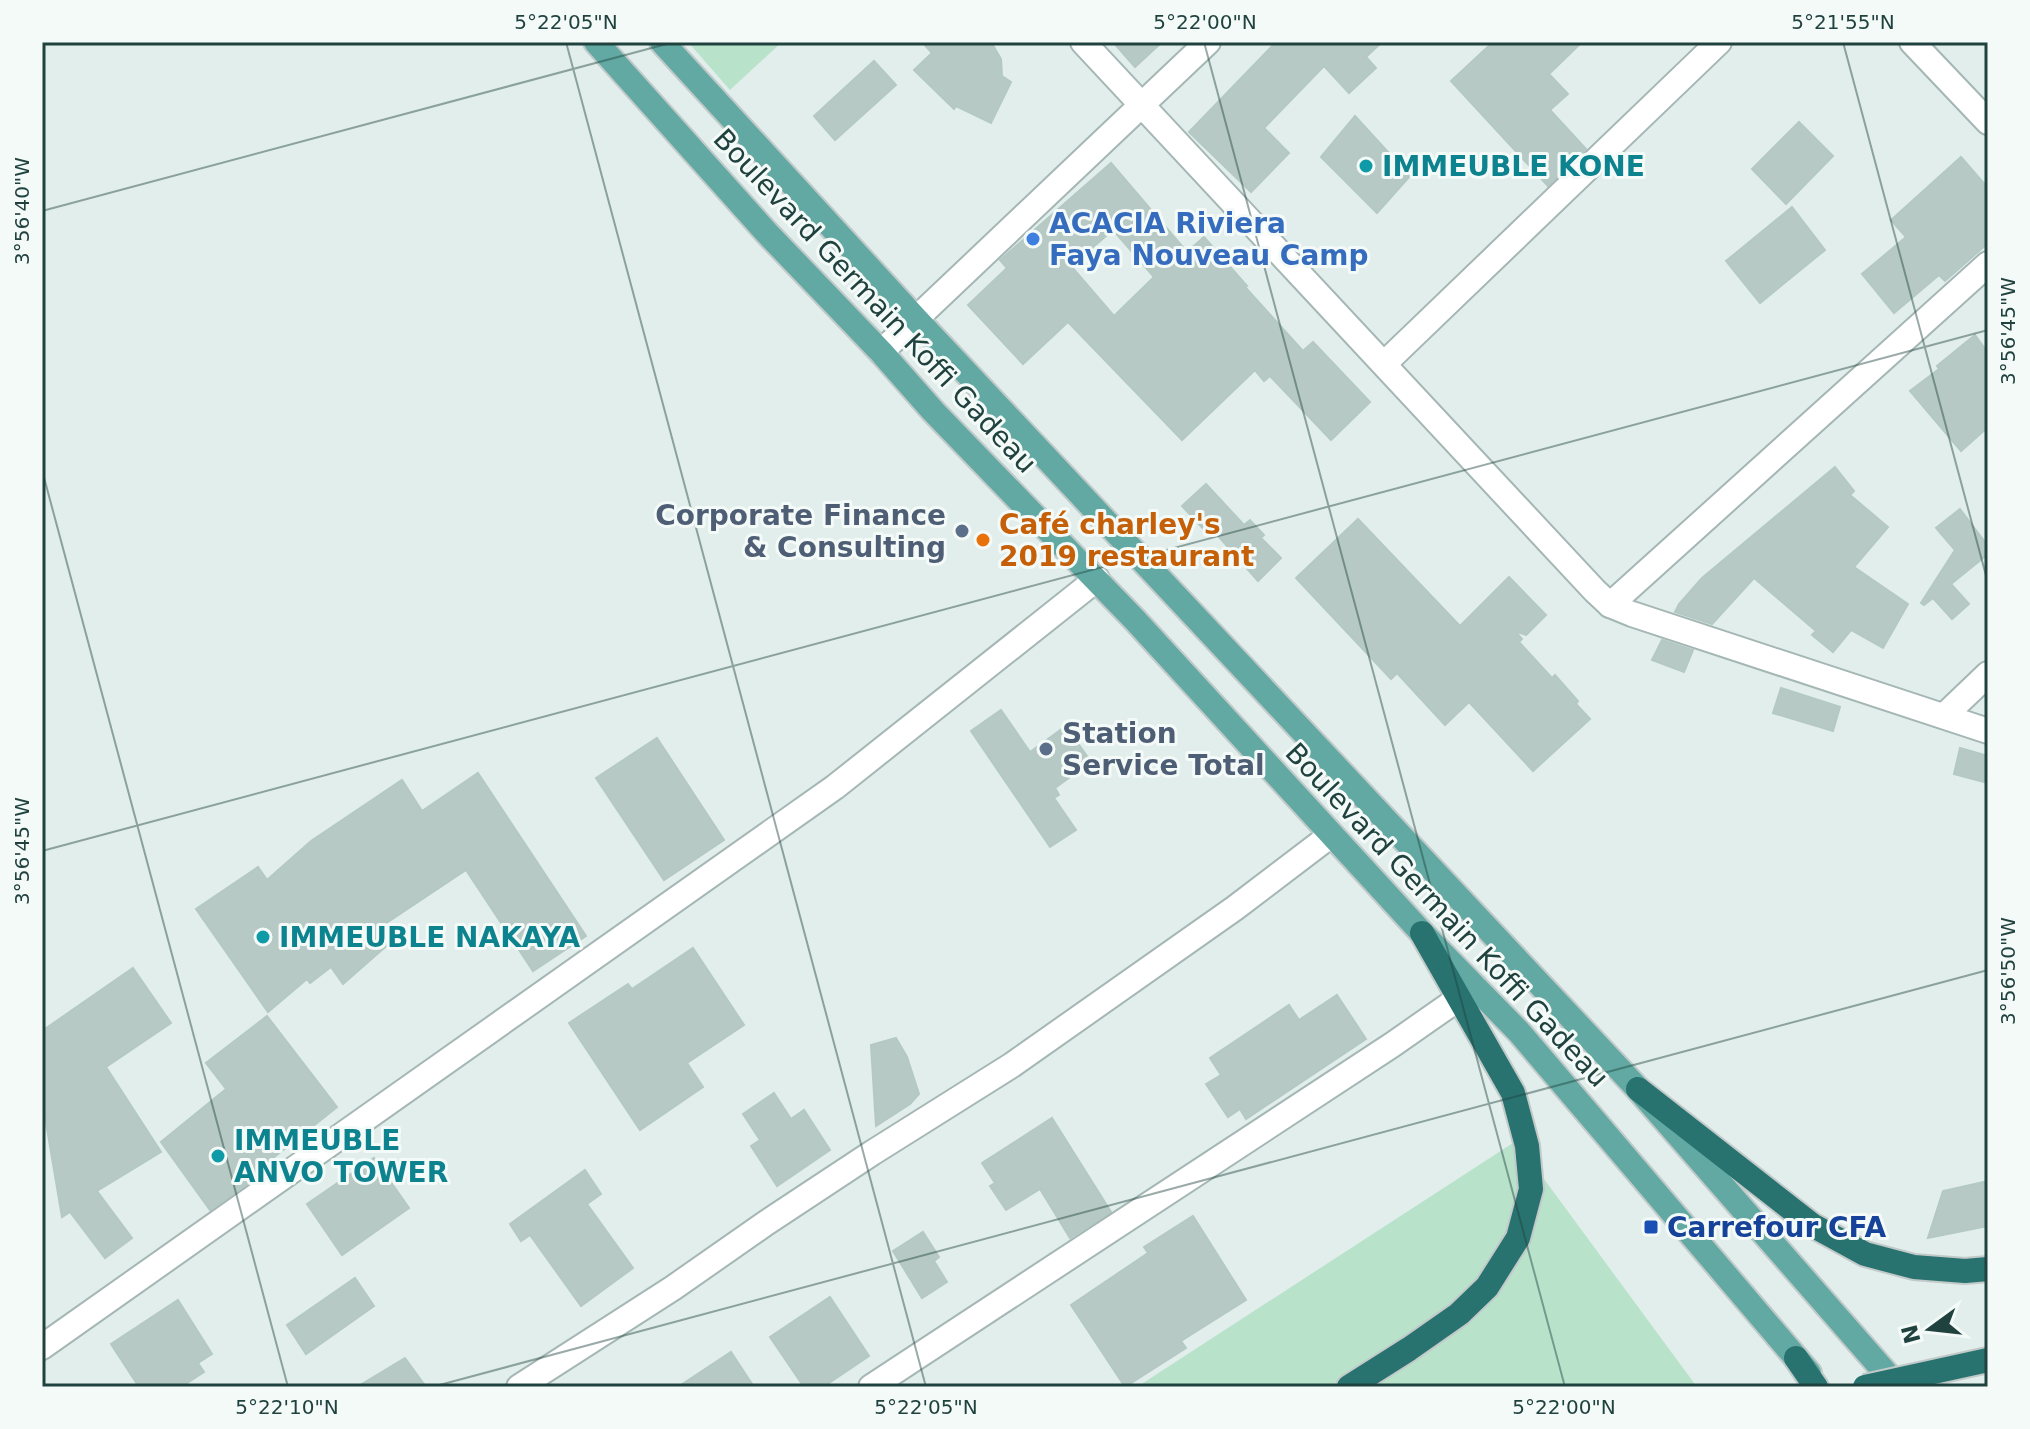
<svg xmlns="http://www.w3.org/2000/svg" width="2030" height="1429" font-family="'DejaVu Sans',sans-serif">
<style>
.green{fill:#b9e2cb}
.building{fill:#b7c9c5;stroke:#b4c9c4;stroke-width:2;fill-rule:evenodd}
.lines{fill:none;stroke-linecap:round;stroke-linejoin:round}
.minor-casing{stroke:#a4b7b4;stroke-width:28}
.major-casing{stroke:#c1cac9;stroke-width:28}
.highway-casing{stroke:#c1cac9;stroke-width:28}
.minor{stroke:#fff;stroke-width:24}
.major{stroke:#62a9a3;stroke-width:24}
.highway{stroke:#28726f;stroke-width:24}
.highway-bridge-casing{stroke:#c1cac9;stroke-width:28;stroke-linecap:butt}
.highway-bridge{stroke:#28726f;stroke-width:24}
.ticks{fill:none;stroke:#20423f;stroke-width:2;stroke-opacity:0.45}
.culture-dot{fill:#0f9aa8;stroke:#f4faf8;stroke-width:3}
.shop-dot{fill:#3f7fe0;stroke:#f4faf8;stroke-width:3}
.service-dot{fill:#5c6f8a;stroke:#f4faf8;stroke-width:3}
.food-dot{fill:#e8710a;stroke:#f4faf8;stroke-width:3}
.transit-dot{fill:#1a4fb4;stroke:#f4faf8;stroke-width:3}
.labels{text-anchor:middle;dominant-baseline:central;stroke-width:6;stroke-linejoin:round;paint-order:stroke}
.culture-label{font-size:28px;font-weight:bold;fill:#0d838f;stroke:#f4faf8;text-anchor:start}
.shop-label{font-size:28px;font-weight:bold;fill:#366cbe;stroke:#f4faf8;text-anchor:start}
.street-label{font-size:28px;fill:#20423f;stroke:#f4faf8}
.service-label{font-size:28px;font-weight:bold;fill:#4e5e75;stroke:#f4faf8;text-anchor:end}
.food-label{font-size:28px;font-weight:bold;fill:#c56008;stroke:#f4faf8;text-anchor:start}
.transit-label{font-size:28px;font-weight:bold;fill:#164399;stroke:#f4faf8;text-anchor:start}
.neatline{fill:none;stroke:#20423f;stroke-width:3}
.ticks-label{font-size:20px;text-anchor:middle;fill:#20423f}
</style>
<rect width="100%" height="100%" fill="#e2eeeb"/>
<!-- green -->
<g class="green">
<path d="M688 42H782L730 90Z"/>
<path d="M1516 1141 1697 1387H1137Z"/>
</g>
<!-- building -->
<g class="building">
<path d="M922 42H991L1001 59 1002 76 1011 82 991 123 956 106 954 109 914 70 932 53Z"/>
<path d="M1113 42H1162L1135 67Z"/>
<path d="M1276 42H1382L1366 57 1376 68 1349 93 1324 66 1264 128 1289 153 1251 192 1189 132Z"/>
<path d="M1493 42H1582L1549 74 1568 94 1550 110 1586 149 1548 186 1451 81Z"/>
<path d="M874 61 896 85 835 140 814 116Z"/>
<path d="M1355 116 1410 176 1377 213 1321 157Z"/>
<path d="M1799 122 1833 156 1786 204 1752 169Z"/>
<path d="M1961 157 1988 188V243L1945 281 1939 275 1894 313 1862 274 1906 237 1891 220Z"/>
<path d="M1111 163 1187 252 1204 237 1247 286 1245 287 1303 351 1313 342 1370 402 1331 440 1270 376 1264 381 1255 370 1182 440 1068 322 1023 364 968 305 1007 268 1000 260ZM1113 230 1154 277 1114 316 1071 266Z"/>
<path d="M1792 207 1825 250 1760 303 1726 261Z"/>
<path d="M1975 335 1988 353V427L1961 451 1910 391 1939 369 1937 366Z"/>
<path d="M1835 467 1854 491 1850 495 1888 527 1854 567 1908 604 1883 648 1851 630 1833 652 1812 635 1816 631 1754 578 1712 624 1675 612 1679 604 1702 578Z"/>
<path d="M1206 484 1244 525 1250 520 1264 535 1261 538 1281 558 1258 581 1212 529 1207 533 1182 506Z"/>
<path d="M1960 509 1988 546V554L1951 584 1969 604 1952 619 1933 598 1924 605 1921 603 1955 550 1936 528Z"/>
<path d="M1358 519 1460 626 1509 577 1546 615 1526 635 1515 631 1522 639 1519 642 1552 678 1555 675 1578 701 1576 704 1590 719 1533 771 1469 702 1445 725 1397 673 1391 679 1296 578Z"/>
<path d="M1662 640 1693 650 1684 672 1652 660Z"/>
<path d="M1781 688 1840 707 1833 731 1773 713Z"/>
<path d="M1001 710 1030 752 1066 726 1091 762 1055 788 1059 795 1054 798 1076 830 1050 847 971 731Z"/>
<path d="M657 738 724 840 664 880 596 778Z"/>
<path d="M1960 748 1988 756V767L1984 782 1954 774Z"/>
<path d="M478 773 586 936 533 971 466 870 382 926 392 941 343 984 331 967 310 983 307 979 268 1012 196 909 258 867 267 880 311 841 402 780 422 811Z"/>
<path d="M693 948 744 1025 687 1063 703 1087 640 1130 569 1023 628 984 632 989Z"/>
<path d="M133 968 171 1023 106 1067 161 1152 97 1191 132 1238 105 1258 70 1212 62 1217 42 1099V1031Z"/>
<path d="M1337 995 1366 1039 1246 1119 1240 1109 1228 1117 1206 1084 1221 1075 1210 1058 1289 1005 1299 1020Z"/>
<path d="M267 1016 337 1107 268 1162 271 1167 210 1210 161 1142 226 1089 206 1063Z"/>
<path d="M896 1038 907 1057 919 1094 910 1104 876 1126 871 1045Z"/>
<path d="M774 1093 791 1119 804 1110 830 1150 777 1186 751 1146 760 1140 743 1114Z"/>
<path d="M1052 1118 1111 1212 1070 1238 1040 1189 1006 1210 990 1186 995 1183 982 1163Z"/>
<path d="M374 1158 409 1208 342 1255 307 1204Z"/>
<path d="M585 1170 601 1194 587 1204 633 1268 581 1306 530 1235 521 1241 510 1224Z"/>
<path d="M1988 1181V1226L1928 1238 1943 1191Z"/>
<path d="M1193 1216 1246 1300 1181 1341 1186 1348 1125 1387 1071 1305 1148 1253 1144 1247Z"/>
<path d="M923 1232 939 1257 934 1261 947 1282 922 1298 893 1251Z"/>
<path d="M355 1278 374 1306 306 1354 287 1325Z"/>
<path d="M830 1297 869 1356 823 1387H804L770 1337Z"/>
<path d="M178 1300 212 1354 198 1363 204 1372 181 1387H139L111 1344Z"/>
<path d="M731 1352 754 1387H678Z"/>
<path d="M405 1358 426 1387H357Z"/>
</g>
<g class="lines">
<defs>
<g id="minor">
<path d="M1083 42 1595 591 1610 605 1632 614 1988 731"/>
<path d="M1912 42 1988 122"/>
<path d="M881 352 1208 42"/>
<path d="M1385 363 1719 42"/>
<path d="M1610 605 1988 264"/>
<path d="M1944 716 1988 674"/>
<path d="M42 1347 835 787 1097 579"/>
<path d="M519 1387 673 1288 766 1223 872 1153 1012 1065 1235 908 1331 835"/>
<path d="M871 1387 1392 1045 1475 987"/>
</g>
<g id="major">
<path d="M596 42 766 232 881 352 933 411 1135 620 1422 933 1519 1032 1809 1373"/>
<path d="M662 42 916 319 1638 1089 1898 1387"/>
</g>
<g id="highway">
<path d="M1638 1089 1812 1225 1865 1254 1914 1267 1965 1271 1988 1269"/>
<path d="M1796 1358 1816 1387"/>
<path d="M1349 1387 1409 1349 1459 1314 1487 1287 1518 1238 1531 1189 1527 1146 1513 1093 1422 933"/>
</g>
</defs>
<!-- minor casing -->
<use href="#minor" class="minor-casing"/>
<!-- major casing -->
<use href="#major" class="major-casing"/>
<!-- highway casing -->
<use href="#highway" class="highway-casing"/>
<!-- minor -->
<use href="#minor" class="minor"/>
<!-- major -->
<use href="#major" class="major"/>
<!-- highway -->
<use href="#highway" class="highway"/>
<defs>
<path id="highway-bridge" d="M1865 1387 1988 1360"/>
</defs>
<!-- highway-bridge casing -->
<use href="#highway-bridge" class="highway-bridge-casing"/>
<!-- highway-bridge -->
<use href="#highway-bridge" class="highway-bridge"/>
</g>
<!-- ticks -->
<path class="ticks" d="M566 42 926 1387M1204 42 1565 1387M1843 42 1988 583M42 211 674 42M42 470 288 1387M42 851 1988 330M432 1387 1988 970"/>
<!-- markers -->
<g class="culture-dot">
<circle cx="1366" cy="166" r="8"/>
<circle cx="263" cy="937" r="8"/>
<circle cx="218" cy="1156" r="8"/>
</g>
<circle class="shop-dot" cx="1033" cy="239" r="8"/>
<g class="service-dot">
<circle cx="962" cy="531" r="8"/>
<circle cx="1046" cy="749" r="8"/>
</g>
<circle class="food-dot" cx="983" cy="540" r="8"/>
<rect class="transit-dot" x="1643" y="1219" width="16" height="16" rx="4"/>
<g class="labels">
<!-- culture labels -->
<g class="culture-label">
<text x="1382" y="166">IMMEUBLE KONE</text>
<text x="279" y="937">IMMEUBLE NAKAYA</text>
<text x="234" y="1140">IMMEUBLE<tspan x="234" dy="32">ANVO TOWER</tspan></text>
</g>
<!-- shop labels -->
<g class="shop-label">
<text x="1049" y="223">ACACIA Riviera<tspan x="1049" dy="32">Faya Nouveau Camp</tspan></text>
</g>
<!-- street labels -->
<g class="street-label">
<text transform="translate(875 301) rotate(47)">Boulevard Germain Koffi Gadeau</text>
<text transform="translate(1447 915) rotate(47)">Boulevard Germain Koffi Gadeau</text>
</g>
<!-- service labels -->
<g class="service-label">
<text x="946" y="515">Corporate Finance<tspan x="946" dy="32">&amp; Consulting</tspan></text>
<text x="1062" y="733" text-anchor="start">Station<tspan x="1062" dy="32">Service Total</tspan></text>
</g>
<!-- food labels -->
<g class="food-label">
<text x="999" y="524">Café charley's<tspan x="999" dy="32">2019 restaurant</tspan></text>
</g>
<!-- transit labels -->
<g class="transit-label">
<text x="1667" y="1227">Carrefour CFA</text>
</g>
</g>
<!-- border -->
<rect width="2030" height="1429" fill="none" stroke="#f4faf8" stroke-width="88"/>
<!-- north arrow -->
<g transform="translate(1930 1329) rotate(255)" stroke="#f4faf8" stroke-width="6" paint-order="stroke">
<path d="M0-6L14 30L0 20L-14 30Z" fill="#20423f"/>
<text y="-12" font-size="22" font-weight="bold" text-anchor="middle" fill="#20423f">N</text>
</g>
<rect x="44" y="44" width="1942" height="1341" class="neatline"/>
<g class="ticks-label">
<text x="566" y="29">5°22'05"N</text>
<text x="1205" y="29">5°22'00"N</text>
<text x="1843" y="29">5°21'55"N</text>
<text transform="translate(22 211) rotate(-90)" y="7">3°56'40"W</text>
<text transform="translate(2008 331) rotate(-90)" y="7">3°56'45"W</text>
<text transform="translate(22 851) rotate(-90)" y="7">3°56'45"W</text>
<text transform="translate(2008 971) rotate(-90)" y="7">3°56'50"W</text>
<text x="287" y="1414">5°22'10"N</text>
<text x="926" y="1414">5°22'05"N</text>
<text x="1564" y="1414">5°22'00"N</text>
</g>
</svg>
